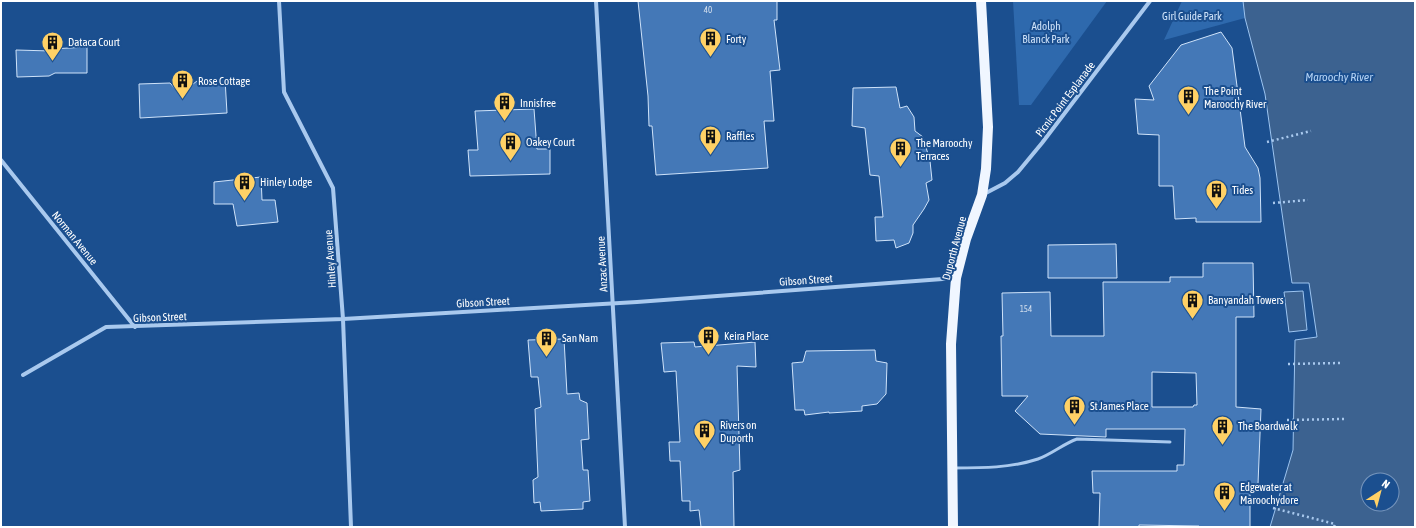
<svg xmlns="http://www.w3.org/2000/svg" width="1416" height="528" font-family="'Asap Condensed',sans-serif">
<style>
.green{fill:#2e69ad}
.water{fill:#3c6290;stroke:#9cc4f0;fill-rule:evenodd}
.building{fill:#4478b7;stroke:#cfe3fa;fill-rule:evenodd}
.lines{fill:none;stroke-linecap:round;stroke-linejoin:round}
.path{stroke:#a9c9ee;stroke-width:2.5;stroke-dasharray:2 3;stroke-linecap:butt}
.service{stroke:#a9c9ee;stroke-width:3}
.minor{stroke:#a9c9ee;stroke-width:4}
.primary{stroke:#f0f6ff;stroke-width:10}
.labels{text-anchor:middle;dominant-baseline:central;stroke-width:4;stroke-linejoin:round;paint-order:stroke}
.number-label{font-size:9px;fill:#d0dded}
.park-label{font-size:11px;fill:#cfe3fa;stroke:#1b4f8f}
.poi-label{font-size:11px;fill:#fff;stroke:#1b4f8f;text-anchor:start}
.street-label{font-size:11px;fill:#fff;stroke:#1b4f8f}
.water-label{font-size:12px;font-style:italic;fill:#b5d3f5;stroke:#1b4f8f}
</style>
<rect width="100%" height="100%" fill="#1b4f8f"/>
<!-- green -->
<g class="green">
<path d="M1013 1H1107L1031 105H1019Z"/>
<path d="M1182 1H1243L1245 18 1164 40Z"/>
</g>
<!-- water -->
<g class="water">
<path d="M1243 1H1415V527H1270L1293 450 1295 340 1317 337 1309 283H1292L1265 94 1245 18ZM1368 480H1392V504H1368Z"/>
<path d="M1303 291 1307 330 1289 332 1284 292Z"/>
</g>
<!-- building -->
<g class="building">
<path d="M638 1H777V20H774L780 70 770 71 774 121H764L768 168 656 175 652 126H649L648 96Z"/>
<path d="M1221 32 1232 48 1245 147 1258 168 1260 178 1261 222H1196V218L1175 219 1173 186H1159V135L1138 134 1135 99 1154 100 1149 86 1181 45Z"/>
<path d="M87 47V73H55L49 76 17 77 16 50 51 51V49Z"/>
<path d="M225 79 227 113 140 118 139 84 170 83 180 94 197 81Z"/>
<path d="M896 87 900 108 907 106 914 117 915 131 923 137 930 161 932 180 926 183 929 200 924 209 913 225V233L909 243 896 248 894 240 876 241 875 217H883L879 176 870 175 865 128 852 126 853 88Z"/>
<path d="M534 109 537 149H550V174L470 176 468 150H478L475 111Z"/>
<path d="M261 177 262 200H275L278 222 237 226 233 204H214V182Z"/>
<path d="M1116 244 1117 278H1048V245Z"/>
<path d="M1203 263H1253L1254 317H1236V407L1261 409 1258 484H1250V527H1199V526L1139 525V527H1099L1100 493H1093L1092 471H1177V465H1184L1185 429H1106V437L1040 434 1015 411 1028 396H1002L1001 336H1003L1002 293 1050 292 1051 336H1104L1103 282H1170V277H1203ZM1152 372 1196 373 1197 405H1194L1193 407H1152Z"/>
<path d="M564 339 567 394 579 393 580 400 587 403 589 439 581 440 583 470H588L590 501 583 502V509L541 511 540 502 534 503 533 480 538 477 535 409 541 407 538 377H531L528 340Z"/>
<path d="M694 342 695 347 755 342 756 367 737 366 740 470 733 472 734 527H701L699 510 690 511V501H682L680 461H670L669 442H680L676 371 664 372 661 343Z"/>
<path d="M875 350 876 361 887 363 886 394 877 404 862 406V411L829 413V412L805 415 804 410H795L792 363 803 362 806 351Z"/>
</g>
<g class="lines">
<!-- path -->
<g class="path">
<path d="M1267 142 1311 131"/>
<path d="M1273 203 1308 200"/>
<path d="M1288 364 1340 363"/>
<path d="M1287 420 1344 419"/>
<path d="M1273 508 1335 524 1334 527"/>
</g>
<!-- service -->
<path class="service" d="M954 468C982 468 1011 468 1038 459 1052 454 1063 444 1077 439L1170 442"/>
<!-- minor -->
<g class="minor">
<path d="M279 1 284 92 333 188 343 319 351 527"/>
<path d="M596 1 625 527"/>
<path d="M1 160 135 327"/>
<path d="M984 194 1005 183 1018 172 1042 143 1150 1"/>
<path d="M23 375 106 327 343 319 637 302 956 278"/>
</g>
<!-- primary -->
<path class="primary" d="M953 527 951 344 956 278 966 239 982 195 986 169 988 127 981 1"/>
</g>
<!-- icons -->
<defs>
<symbol id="building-pin" viewBox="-11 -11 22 30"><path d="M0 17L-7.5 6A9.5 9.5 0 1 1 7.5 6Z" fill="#ffd166" stroke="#1b4f8f"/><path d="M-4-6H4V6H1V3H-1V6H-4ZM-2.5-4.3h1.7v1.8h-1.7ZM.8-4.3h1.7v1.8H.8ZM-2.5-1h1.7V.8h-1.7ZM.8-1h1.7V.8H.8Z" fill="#111"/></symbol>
</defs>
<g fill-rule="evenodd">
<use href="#building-pin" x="698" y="26" width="25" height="34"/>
<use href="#building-pin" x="40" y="30" width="25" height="34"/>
<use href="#building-pin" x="170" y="68" width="25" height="34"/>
<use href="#building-pin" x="1176" y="84" width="25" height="34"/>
<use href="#building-pin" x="492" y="90" width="25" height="34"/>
<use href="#building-pin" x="698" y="124" width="25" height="34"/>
<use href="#building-pin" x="498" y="130" width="25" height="34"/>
<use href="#building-pin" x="888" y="136" width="25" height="34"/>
<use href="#building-pin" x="232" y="170" width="25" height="34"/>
<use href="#building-pin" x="1204" y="178" width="25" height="34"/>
<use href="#building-pin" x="1180" y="288" width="25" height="34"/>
<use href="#building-pin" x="696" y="324" width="25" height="34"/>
<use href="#building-pin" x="534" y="326" width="25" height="34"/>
<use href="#building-pin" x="1062" y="394" width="25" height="34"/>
<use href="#building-pin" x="1210" y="414" width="25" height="34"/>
<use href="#building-pin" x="692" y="418" width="25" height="34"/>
<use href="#building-pin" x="1212" y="480" width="25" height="34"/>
</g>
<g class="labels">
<!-- number labels -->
<g class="number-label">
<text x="708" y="10">40</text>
<text x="1026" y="309">154</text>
</g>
<!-- park labels -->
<g class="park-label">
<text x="1192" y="16">Girl Guide Park</text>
<text x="1046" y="26">Adolph<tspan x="1046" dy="13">Blanck Park</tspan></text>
</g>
<!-- poi labels -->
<g class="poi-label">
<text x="726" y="39">Forty</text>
<text x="68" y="42">Dataca Court</text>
<text x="198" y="81">Rose Cottage</text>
<text x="1204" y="91">The Point<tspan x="1204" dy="13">Maroochy River</tspan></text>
<text x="520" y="103">Innisfree</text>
<text x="726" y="136">Raffles</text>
<text x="526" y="142">Oakey Court</text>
<text x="916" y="143">The Maroochy<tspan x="916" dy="13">Terraces</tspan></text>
<text x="260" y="182">Hinley Lodge</text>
<text x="1232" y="190">Tides</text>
<text x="1208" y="300">Banyandah Towers</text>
<text x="724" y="336">Keira Place</text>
<text x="562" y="338">San Nam</text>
<text x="1090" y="406">St James Place</text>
<text x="720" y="425">Rivers on<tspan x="720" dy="13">Duporth</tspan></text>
<text x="1238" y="426">The Boardwalk</text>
<text x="1240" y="487">Edgewater at<tspan x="1240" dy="13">Maroochydore</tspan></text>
</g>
<!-- street labels -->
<g class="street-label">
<text transform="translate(1065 99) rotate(-53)">Picnic Point Esplanade</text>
<text transform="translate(75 238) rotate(51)">Norman Avenue</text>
<text transform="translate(954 248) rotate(-75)">Duporth Avenue</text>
<text transform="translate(330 259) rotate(-94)">Hinley Avenue</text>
<text transform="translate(602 264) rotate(-93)">Anzac Avenue</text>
<text transform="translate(806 280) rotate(-4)">Gibson Street</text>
<text transform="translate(483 302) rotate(-3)">Gibson Street</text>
<text transform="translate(160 317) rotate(-2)">Gibson Street</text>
</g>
<!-- water labels -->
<g class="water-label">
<text x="1339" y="77">Maroochy River</text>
</g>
</g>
<!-- border -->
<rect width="1416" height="528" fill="none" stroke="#ffffff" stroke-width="4"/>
<!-- north arrow -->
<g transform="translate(1380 492) rotate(36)"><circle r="19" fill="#1b4f8f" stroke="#7695bc"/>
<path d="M0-3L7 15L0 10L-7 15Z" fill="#ffd166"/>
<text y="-6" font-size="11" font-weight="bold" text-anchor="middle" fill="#ffffff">N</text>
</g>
</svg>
